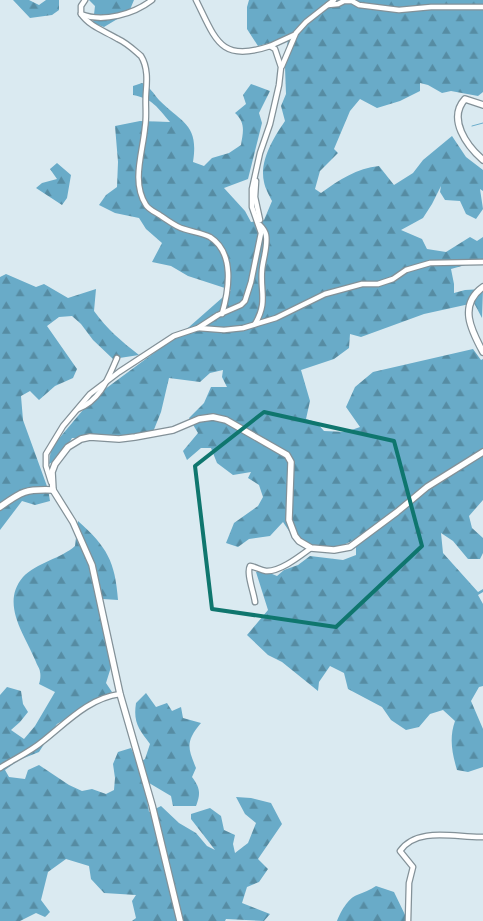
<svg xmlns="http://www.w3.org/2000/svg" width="483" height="921" font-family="'Exo 2',sans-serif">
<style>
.forest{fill:url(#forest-firs)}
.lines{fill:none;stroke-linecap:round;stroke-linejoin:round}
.stream{stroke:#6daecc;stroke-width:1}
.minor-casing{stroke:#839198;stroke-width:7}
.tertiary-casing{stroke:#839198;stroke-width:8}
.minor{stroke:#fff;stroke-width:4.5}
.tertiary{stroke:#fff;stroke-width:5.5}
.marked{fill:none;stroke:#0f766e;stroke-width:4;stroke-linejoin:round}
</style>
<defs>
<pattern id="forest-firs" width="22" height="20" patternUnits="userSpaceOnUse" patternTransform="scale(1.25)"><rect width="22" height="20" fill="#69abc8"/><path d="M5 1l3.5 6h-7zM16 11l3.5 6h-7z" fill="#568ca3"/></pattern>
</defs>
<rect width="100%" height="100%" fill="#daeaf1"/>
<!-- forest -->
<g class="forest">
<path d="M13 0H29L39 5 46 0H59V10L52 15 30 18Z"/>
<path d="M89 0H134L129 12 104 27 93 23 95 6Z"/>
<path d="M249 0H483V92L478 96 451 91 442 93 428 85 420 83V91L400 101 377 108 360 99 350 111 334 149 338 153 320 171 315 189 321 193C339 180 357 168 379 166L394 185 413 173 423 160 452 136 466 157 483 170V191L480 189 483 209 476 219 466 214 460 201 445 200 440 192 441 186 432 204 423 218 401 230 422 239 427 249 446 252 470 237 477 241 483 237V260L451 269 454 284V293L465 290 483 289 482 318 474 303 424 314 361 337 350 334 349 348 334 359 301 370 310 401 306 419 316 422 324 431 346 432 360 427 346 407 355 387 373 372 473 349 481 360 483 359V500L469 516 472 528 483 538V553L480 559H468L453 541 441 533 443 553 478 592 483 589V592L478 595 483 604V686L479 687 471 701 483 729V767L468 772 457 770C452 753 449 738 455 721L443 710 430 714 419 727 406 730 391 720 382 707 348 689 344 673 330 666 319 682 318 691 282 662 268 655 247 635 268 610 256 572 265 571 277 576 284 570 298 565 310 556 343 560 356 555V539L339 547 318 546 297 543 283 522 270 536 249 539 238 547 226 543 234 523 258 506 263 497 259 485 248 478 251 472 233 475 217 463 211 448H201L187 460 183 451 198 433 189 418 204 403 211 387H227L222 377 223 370 210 373 200 382 169 378 161 412 153 432 116 438H72L60 458 49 464 51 448 93 398 189 327 231 290 188 276 171 266 152 262 162 243 146 229 139 218 115 213 99 205 106 195 117 187 118 162 115 126 140 121 170 122C157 107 153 99 133 95V86L142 83C150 87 153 93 159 100 182 123 199 124 193 162L204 166 212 158 229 153 241 145C243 132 246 123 235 113L246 104 243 95 251 84 270 91 259 113 262 123 248 179 224 188 245 211 251 222 264 220 272 201C269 195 265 188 264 182 259 161 274 137 285 121L281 106 286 94 285 67 288 38 258 46 247 29V7Z"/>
<path d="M57 163 71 175 67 198 62 205 36 188 42 183 57 179 50 169Z"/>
<path d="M6 274 36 287 44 284 68 298 96 289 94 311C107 329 122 342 139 355L113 359 93 340 81 324 72 316 59 317 47 326 77 369 73 378 55 386 39 400 30 391 21 396 23 420 48 489 50 501 35 505 22 501 0 530V277Z"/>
<path d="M78 521C107 547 115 561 118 600L103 599V622L111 667 106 683 112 692 93 701 81 711 57 724 39 752 19 760 5 770 9 777 25 779 28 770 39 765 69 785 82 791 92 789 106 794 114 790 115 778 113 764 118 752 131 748 138 763 145 759 150 744C139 729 133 723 136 703L146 693 156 707 167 703 172 711 181 707 183 718 201 723C185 742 188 748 196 768L192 777C200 788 201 793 196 806H173L171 796 144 780 149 812 161 806 179 823 196 833 207 846 215 850 191 819V814L210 808 221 816 224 830 235 835 233 844 235 853 248 843 256 823 245 814 236 797 251 798 271 803 282 824 258 859 268 869 259 882 247 887 242 903 270 914 264 921 226 919 225 921H132L136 918 132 901 136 895 104 893 91 879 89 866 66 859 48 872 41 900 50 912 45 917 36 913 20 921H0V695L7 687 21 691 23 704 28 712 20 722 11 730 24 739 35 726 55 692 39 684C40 681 41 676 40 672 40 669 37 665 36 662 25 635 0 604 23 577 36 563 62 558 75 546Z"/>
<path d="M376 886 394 892 408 921H337C340 913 348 898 357 895 364 892 370 890 376 886Z"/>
</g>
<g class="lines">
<!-- stream -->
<path class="stream" d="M472 126 483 123"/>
<defs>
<g id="minor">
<path d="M85 0 81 6V14C103 23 134 14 152 0"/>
<path d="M328 5 338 4 344 1H352L359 5 399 10 431 7H483"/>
<path d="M81 14C90 27 105 31 118 39 127 43 134 50 141 56 148 67 147 81 146 93 145 104 147 116 145 127 143 152 131 182 146 205 149 210 157 213 161 216 169 221 176 227 184 229 193 232 202 233 210 237 235 253 229 290 222 314"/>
<path d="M270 46 294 35"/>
<path d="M282 66 296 33 306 22 334 0"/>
<path d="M256 181 255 197 260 220"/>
<path d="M255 324C268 302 260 292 262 270 263 259 268 246 266 235 265 230 263 228 260 225"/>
<path d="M198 328 224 330 243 328 276 318 325 294 362 284H378L393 279 406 270 430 263 483 262"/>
<path d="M78 409C101 400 108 378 117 358"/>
<path d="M51 482 46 466V454L63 426 90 394 119 372 174 336 198 328 218 315 241 305 245 301 251 282 261 233 252 207V189L260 153 270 124 279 85 281 67 275 49 270 46C220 63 216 40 196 0"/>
<path d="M255 602C254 593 246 573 250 566 256 567 260 570 266 571 280 572 300 556 311 548"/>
<path d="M0 768C14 759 30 752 43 741 67 722 89 698 120 694"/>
<path d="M408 921 409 883 413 867 400 851C417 826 457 838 483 837"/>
</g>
<g id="tertiary">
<path d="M483 105 465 99C447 119 467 146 483 160"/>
<path d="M483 287C458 305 471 330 483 352"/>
<path d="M0 507C22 491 26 489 53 490"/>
<path d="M180 921 152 805 120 694 92 565 73 522 53 490 52 472 55 464 68 447 81 439 90 437 119 439 135 437 173 430 199 419 213 417 226 420 287 455 291 462 289 520 295 536 299 541 311 548 334 550 350 547 397 512 427 487 483 452"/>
</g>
</defs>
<!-- minor casing -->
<use href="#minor" class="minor-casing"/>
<!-- tertiary casing -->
<use href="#tertiary" class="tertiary-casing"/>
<!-- minor -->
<use href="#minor" class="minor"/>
<!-- tertiary -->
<use href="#tertiary" class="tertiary"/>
</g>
<!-- marked area -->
<path class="marked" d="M264 412 394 441 422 546 336 627 212 609 195 466Z"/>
</svg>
